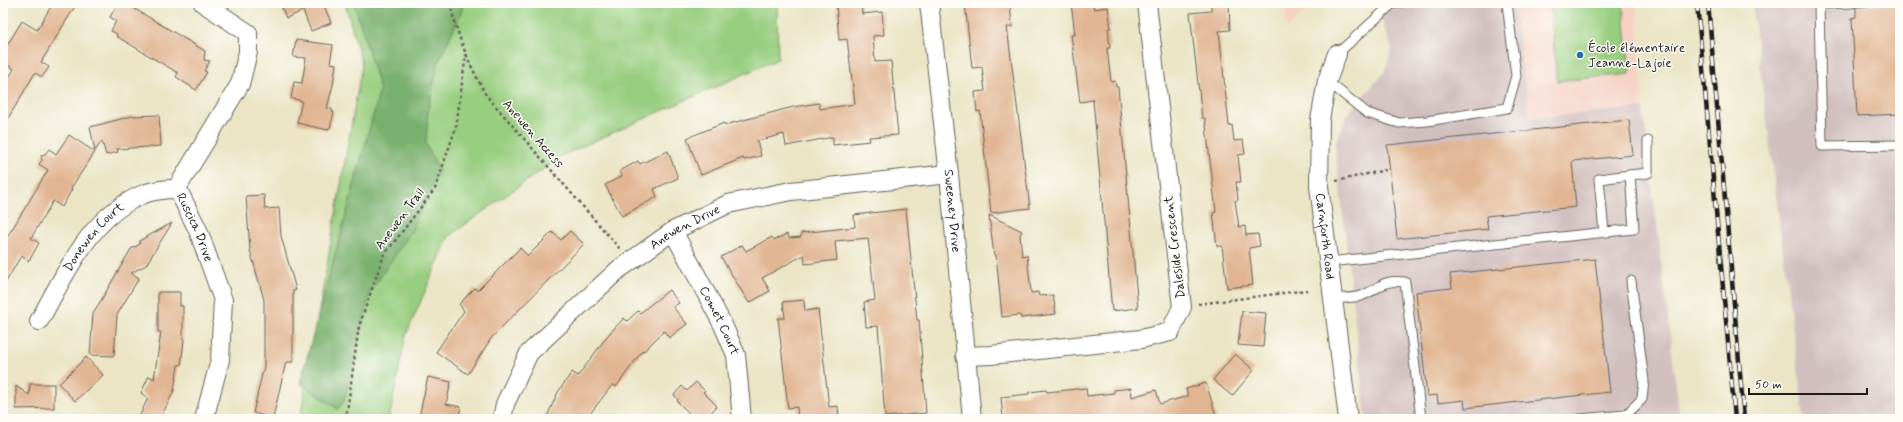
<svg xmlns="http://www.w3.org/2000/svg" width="1903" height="422" font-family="Mynerve,sans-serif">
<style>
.built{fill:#f6d1c5}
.industrial{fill:#d1bfbf}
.green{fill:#97cd7e;stroke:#5a744d}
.forest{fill:#79b06d;stroke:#4a6644}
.building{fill:#e1b592}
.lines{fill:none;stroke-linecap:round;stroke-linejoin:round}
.lane-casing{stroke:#646258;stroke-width:11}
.street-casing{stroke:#646258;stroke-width:20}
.path{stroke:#646258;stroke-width:2.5;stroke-dasharray:3 3;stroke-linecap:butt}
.lane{stroke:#fff;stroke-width:9}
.street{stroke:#fff;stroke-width:18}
.rail-casing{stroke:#1c1c1c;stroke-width:4.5}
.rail{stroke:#fdfcf7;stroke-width:3;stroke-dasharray:9;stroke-linecap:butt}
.poi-dot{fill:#1f6fb2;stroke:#fdfcf7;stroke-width:1.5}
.labels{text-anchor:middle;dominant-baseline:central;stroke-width:3;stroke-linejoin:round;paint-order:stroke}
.poi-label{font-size:13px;fill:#1c1c1c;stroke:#fdfcf7;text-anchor:start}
.street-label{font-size:13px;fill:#1c1c1c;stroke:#fdfcf7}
</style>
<rect width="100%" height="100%" fill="#fdfcf7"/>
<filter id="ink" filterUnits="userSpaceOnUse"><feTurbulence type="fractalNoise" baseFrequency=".025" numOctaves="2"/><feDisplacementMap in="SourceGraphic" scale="8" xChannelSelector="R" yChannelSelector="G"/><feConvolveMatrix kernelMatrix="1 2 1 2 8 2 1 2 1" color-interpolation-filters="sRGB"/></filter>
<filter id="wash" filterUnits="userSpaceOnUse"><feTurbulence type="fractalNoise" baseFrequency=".012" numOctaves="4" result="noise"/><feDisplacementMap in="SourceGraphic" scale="16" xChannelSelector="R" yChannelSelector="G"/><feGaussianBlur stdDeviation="0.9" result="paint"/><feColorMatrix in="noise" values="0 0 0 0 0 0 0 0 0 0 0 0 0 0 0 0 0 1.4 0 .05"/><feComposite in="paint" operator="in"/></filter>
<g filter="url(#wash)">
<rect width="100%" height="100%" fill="#ebe5c6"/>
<!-- built -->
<g class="built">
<path d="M1284 3H1313L1287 29Z"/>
<path d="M1513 3H1637L1643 108 1529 118Z"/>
</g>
<!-- industrial -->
<g class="industrial">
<path d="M1376 3H1513L1530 118 1643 108 1680 419H1366L1335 145 1348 113 1384 73 1392 49Z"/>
<path d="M1752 3H1900V419H1804Z"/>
</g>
<!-- green -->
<g class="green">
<path d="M345 3H777L778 59 563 155 449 236 406 335 389 419H300L362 64Z"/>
<path d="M1550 3H1623L1630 74 1557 81Z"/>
</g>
<!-- forest -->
<path class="forest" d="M354 3H463L461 13 438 63 428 110 426 145 439 170 411 232 370 292 344 401 338 409 300 383 380 90Z"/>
<g id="blocks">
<!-- building -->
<g class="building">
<path d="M53 3H77L41 62 49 67 42 77 35 73 3 127V88L14 69 3 62V52L22 21 37 30Z"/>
<path d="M118 3H125L205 51 204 60 210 61 204 71 207 72 196 90 176 77 178 73 116 36 117 34 111 31 116 21 110 17Z"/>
<path d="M280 3H323L331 23 311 31 303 11 286 18Z"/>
<path d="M836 3H861L862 14 882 12 884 35 873 36 875 62 891 61 898 135 869 137 870 141 833 145V137L786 146 784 134 757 141 761 156 744 160 743 158 701 175 687 138 724 123 725 125 793 107 819 103 820 109 855 104 847 39 839 40Z"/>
<path d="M965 3H1010L1012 27H1007L1030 208 991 213 980 111 977 112 975 92 985 91 982 67 972 68Z"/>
<path d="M1071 3H1090L1093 4 1094 9 1108 7 1111 28H1108L1110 48H1107L1111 82 1115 81 1116 87H1118L1138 308 1112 311 1093 100 1080 102 1071 35H1075Z"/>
<path d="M1211 3H1229L1230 30 1219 31 1229 126 1232 125 1234 141 1243 140 1245 154 1238 155 1241 182H1236L1238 200 1235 201 1239 227 1245 226 1246 235 1258 234 1260 246 1249 248 1253 285 1227 288 1222 246H1217L1213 213 1216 212 1205 118H1202L1190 13 1211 11Z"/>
<path d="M1900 4V114L1857 116 1852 18 1856 17V7Z"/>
<path d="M296 40 333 45 330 63 336 64 333 85 327 108 332 109V112H334L330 128H328V130L297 123 302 101 291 98 294 82 302 83 306 58 293 57Z"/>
<path d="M159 115 161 146 117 149 118 152 106 155 102 141 95 151 90 127 132 116Z"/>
<path d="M1629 120 1633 155 1572 161 1576 207 1486 216 1488 229 1397 239 1387 145Z"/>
<path d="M69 135 95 152 71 188 72 189 62 207 53 201 31 238 39 243 29 261 21 256 3 287V244L48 170 39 164 42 160 41 155 45 154 49 149 56 154Z"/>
<path d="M668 151 678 178 654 189 657 197 622 216 605 185 622 176 620 171 638 161 640 164Z"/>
<path d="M264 195 265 209 279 208 281 236 296 290 293 291V362H286L273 418 253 413 264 366V300L250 250 246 196Z"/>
<path d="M906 209 917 320H919L926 413 885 417 878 326 866 327 864 302 875 300 868 238 835 241 837 260 805 264 804 255 762 278 770 291 749 303 721 257 742 245 746 251 772 237 774 240 787 234 789 238 801 237V233L855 227 854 215Z"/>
<path d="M989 215 1022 231 1020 235 1022 256 1027 255 1031 293 1038 292 1039 296 1053 295 1056 314 1021 318 1020 315 1002 317 996 255H994Z"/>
<path d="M172 223 146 265 131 273 139 278 117 315 114 356 90 355 93 314 131 249 140 244 139 241Z"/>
<path d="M570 231 584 244 492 337 468 374 436 352 464 311 459 304 475 288 477 291 520 248 528 256 552 232 561 240Z"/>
<path d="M1595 259 1610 392 1465 408 1464 400 1438 403 1437 395 1427 396 1416 292 1452 288 1450 274Z"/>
<path d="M669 290 679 303 673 307 687 324 669 338 664 331 644 351 643 350 616 387 613 384 586 419H546L558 392 572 372 578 376 608 335 624 318 627 321 638 311 640 313Z"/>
<path d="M158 292H180V306H183V340H184L181 365H178L174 391 160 419H138L148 398 141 393 149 376 154 379 161 332H158Z"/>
<path d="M804 300 805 311 818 309 829 407 838 406 839 419H798L797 407 788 408 778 318H785L783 302Z"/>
<path d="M1242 311 1266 313 1263 347 1238 345Z"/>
<path d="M1235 354 1254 370 1232 396 1213 380Z"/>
<path d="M86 357 103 375 75 401 59 384Z"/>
<path d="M428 377 451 382 446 404 461 407 458 419H430L419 417Z"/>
<path d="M696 382 705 391 703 392 717 406 705 419H695L677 401 678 400 674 395 682 386 687 391Z"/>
<path d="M1206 383 1217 419H1003L1001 397 1029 394V392L1046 390 1047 392 1086 388 1087 396 1114 393V390L1131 388 1132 397 1156 390 1160 404 1188 396 1186 389Z"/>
<path d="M30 384H54V408L16 409V386L29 395Z"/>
</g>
</g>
</g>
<g filter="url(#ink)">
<use href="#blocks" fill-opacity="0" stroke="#646258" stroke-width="1"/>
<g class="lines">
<defs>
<g id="lane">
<path d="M1852 3 1819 4 1822 146 1900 145"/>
<path d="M1337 54 1392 4 1399 3"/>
<path d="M1327 81 1367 113 1399 123 1427 121 1507 108 1516 76 1507 3"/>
<path d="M1630 175 1648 173V141"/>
<path d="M1329 262 1634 229 1630 175 1599 179 1604 232"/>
<path d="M1333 299C1342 298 1353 298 1361 296 1381 289 1380 279 1405 282L1421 419"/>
<path d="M1580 419 1626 415 1642 399 1644 381 1631 281"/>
</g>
<g id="street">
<path id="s1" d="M203 3 248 33V52L240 84 177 188 198 230 223 300 220 360 204 419"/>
<path id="s2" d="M929 3 949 174 972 419"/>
<path id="s3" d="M1337 54 1327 81 1320 120 1319 186 1348 419"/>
<path id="s4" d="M673 231 723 325 736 355 742 419"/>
<path id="s5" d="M39 321C65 275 90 215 144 194 153 190 166 190 177 188"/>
<path d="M965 356 991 355 1141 339 1170 332 1182 307 1147 3"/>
<path id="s6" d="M502 419 505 404 529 353 618 270 673 231 728 204 791 191 949 174"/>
</g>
</defs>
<!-- lane casing -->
<use href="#lane" class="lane-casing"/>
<!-- street casing -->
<use href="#street" class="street-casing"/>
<!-- path -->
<g class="path">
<path d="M450 3C457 36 470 66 486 95L620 249"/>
<path d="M1336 181 1390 169"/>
<path d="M1198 304 1307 290"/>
<path d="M346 419 359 326 384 255 435 189 456 127 466 54"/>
</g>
<!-- lane -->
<use href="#lane" class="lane"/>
<!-- street -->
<use href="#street" class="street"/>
<defs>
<g id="rail">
<path d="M1697 3 1735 419"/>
<path d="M1708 3 1744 419"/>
</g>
</defs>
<!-- rail casing -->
<use href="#rail" class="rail-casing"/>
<!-- rail -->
<use href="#rail" class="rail"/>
</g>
</g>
<!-- markers -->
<circle class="poi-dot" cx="1580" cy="55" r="4"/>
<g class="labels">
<!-- poi labels -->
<g class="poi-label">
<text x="1588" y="48">École élémentaire<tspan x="1588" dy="15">Jeanne-Lajoie</tspan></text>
</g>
<!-- street labels -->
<g class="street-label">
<text transform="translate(533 134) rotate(49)">Anewen Access</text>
<text stroke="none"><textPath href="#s2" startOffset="209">Sweeney Drive</textPath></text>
<text transform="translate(400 219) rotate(-53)">Anewen Trail</text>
<text stroke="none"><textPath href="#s1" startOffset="271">Ruscica Drive</textPath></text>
<text stroke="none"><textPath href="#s6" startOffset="273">Anewen Drive</textPath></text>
<text stroke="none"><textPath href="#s3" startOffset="185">Carnforth Road</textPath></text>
<text stroke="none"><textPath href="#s5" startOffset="101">Donewen Court</textPath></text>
<text transform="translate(1175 247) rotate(-97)">Daleside Crescent</text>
<text stroke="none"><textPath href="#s4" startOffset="101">Comet Court</textPath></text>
</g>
</g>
<!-- margin -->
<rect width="1903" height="422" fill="none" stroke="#fdfcf7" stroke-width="16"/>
<!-- scale -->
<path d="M1749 388v6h118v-6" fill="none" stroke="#1c1c1c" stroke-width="2"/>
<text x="1755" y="388" font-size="12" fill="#1c1c1c" stroke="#fdfcf7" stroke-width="3" paint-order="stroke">50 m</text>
</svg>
